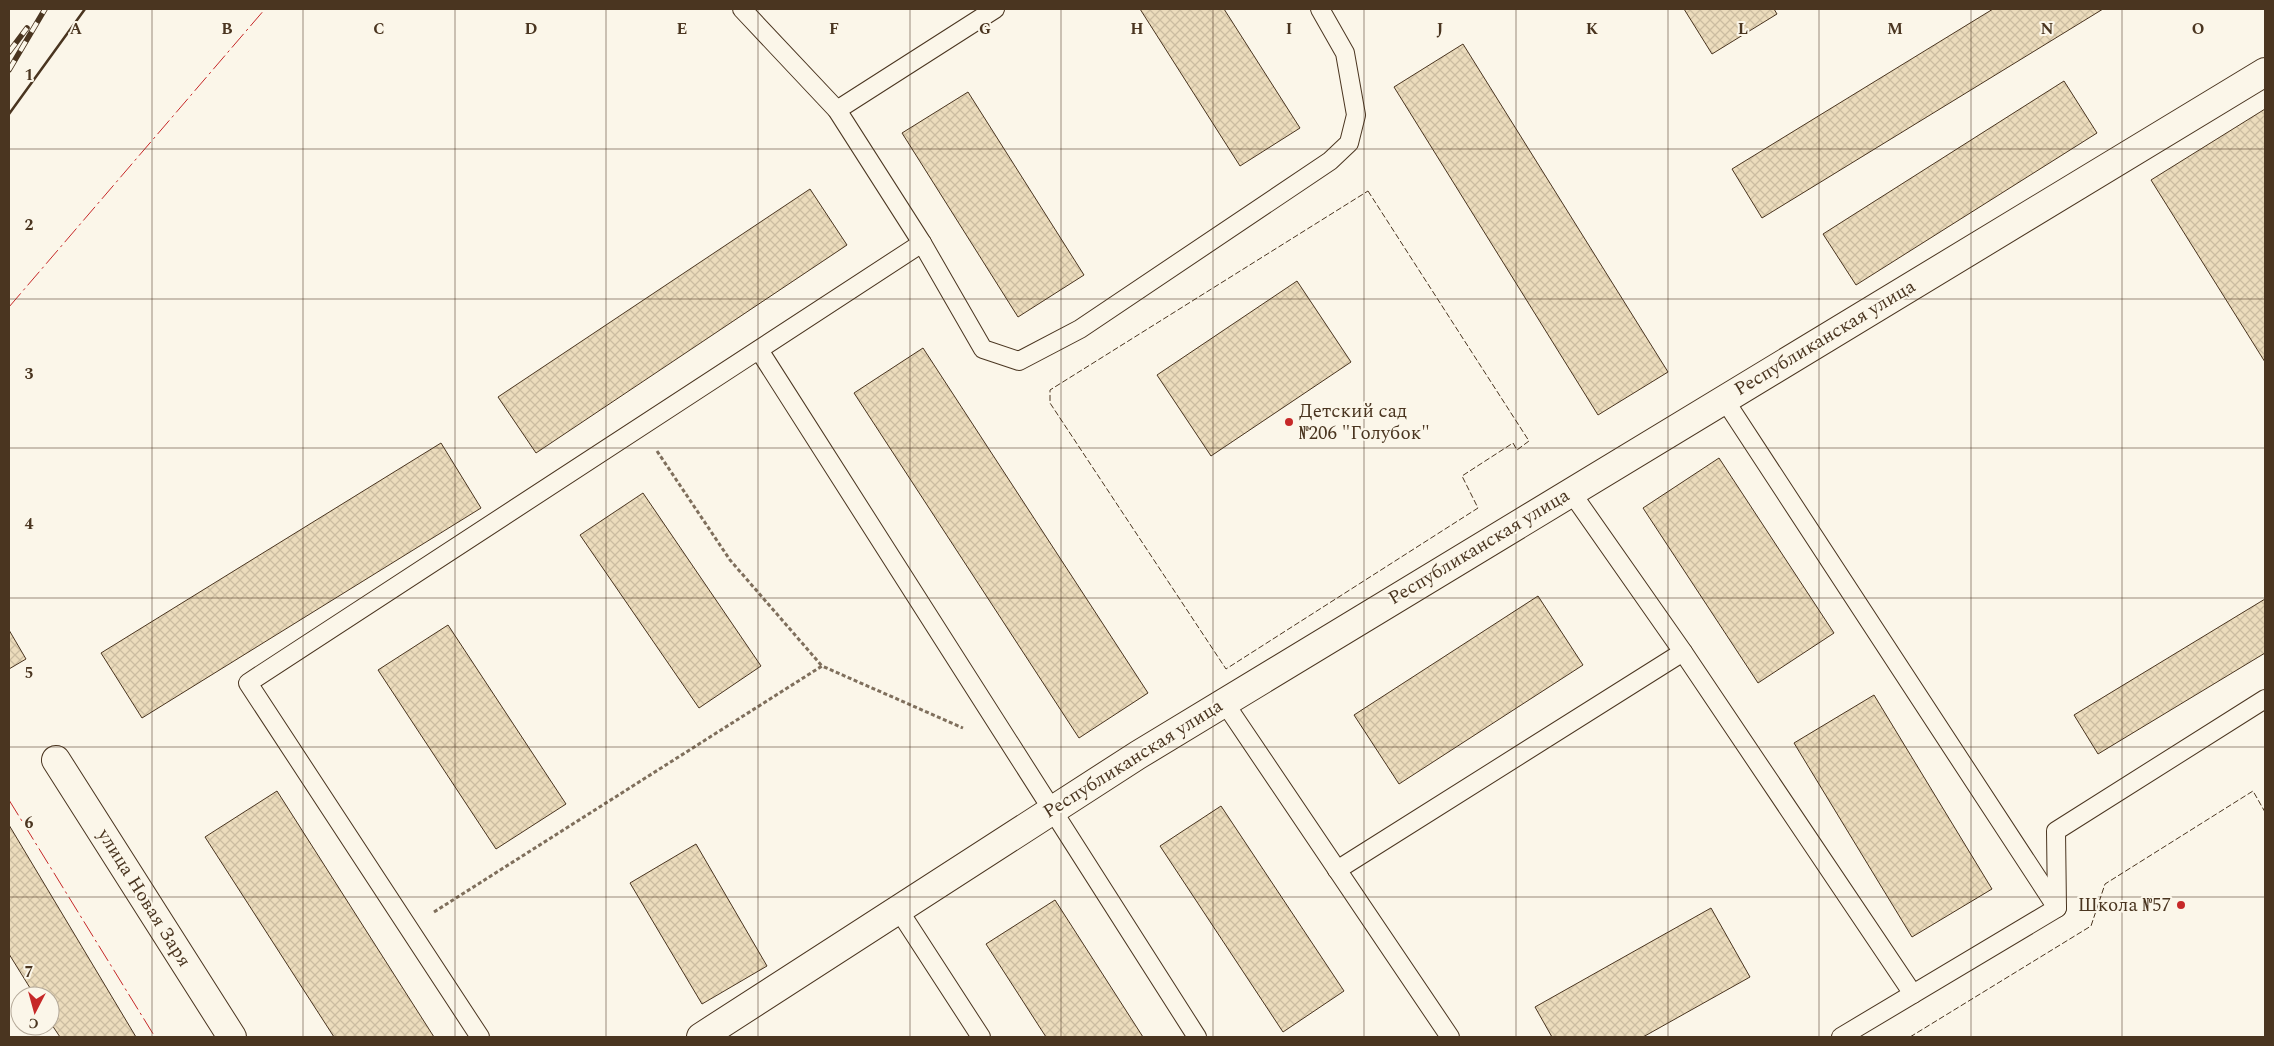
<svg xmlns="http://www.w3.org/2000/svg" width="2274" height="1046" font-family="Spectral,serif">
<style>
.building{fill:url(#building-cross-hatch);stroke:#4a3520}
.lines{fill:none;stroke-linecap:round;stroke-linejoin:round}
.service-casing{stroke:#4a3520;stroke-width:20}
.minor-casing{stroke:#4a3520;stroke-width:30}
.path{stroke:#7f6f5c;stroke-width:3;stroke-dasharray:4 2.5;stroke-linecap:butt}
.service{stroke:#fbf6e9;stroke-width:18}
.minor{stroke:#fbf6e9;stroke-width:28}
.rail-casing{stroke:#4a3520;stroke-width:5.5}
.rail{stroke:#fbf6e9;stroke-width:4;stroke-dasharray:11;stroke-linecap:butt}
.fence{stroke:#4a3520;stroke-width:1;stroke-dasharray:6 2.5;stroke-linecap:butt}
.wall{stroke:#4a3520;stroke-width:2.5}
.power{stroke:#c62828;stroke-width:1;stroke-dasharray:18 4 2.5 4;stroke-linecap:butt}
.grid{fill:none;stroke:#4a3520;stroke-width:1;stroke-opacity:0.55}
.poi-dot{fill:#c62828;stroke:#fbf6e9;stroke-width:2}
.labels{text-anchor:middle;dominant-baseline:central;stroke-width:4;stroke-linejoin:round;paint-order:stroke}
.street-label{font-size:19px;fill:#4a3520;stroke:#fbf6e9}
.poi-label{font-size:19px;fill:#4a3520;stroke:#fbf6e9;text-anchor:start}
.grid-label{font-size:16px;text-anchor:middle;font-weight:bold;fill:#4a3520;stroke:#fbf6e9;stroke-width:4;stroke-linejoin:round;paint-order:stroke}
</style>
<defs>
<pattern id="building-cross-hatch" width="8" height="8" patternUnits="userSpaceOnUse" patternTransform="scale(1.25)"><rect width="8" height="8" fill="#ecdcbc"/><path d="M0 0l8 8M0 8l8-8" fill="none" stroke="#ccbda1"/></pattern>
</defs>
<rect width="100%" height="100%" fill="#fbf6e9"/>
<!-- building -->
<g class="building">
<path d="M1140 9H1224L1300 128 1240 166Z"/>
<path d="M1684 9H1774L1777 14 1712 54Z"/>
<path d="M1993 9H2103L1762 218 1732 169Z"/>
<path d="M1463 44 1668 372 1598 415 1394 87Z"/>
<path d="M2064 81 2097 133 1856 285 1823 234Z"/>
<path d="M968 92 1084 275 1018 317 902 133Z"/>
<path d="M2265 109V362L2151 180Z"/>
<path d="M810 189 847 245 536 453 498 397Z"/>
<path d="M1297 281 1351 362 1211 456 1157 375Z"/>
<path d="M923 348 1148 693 1079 738 854 393Z"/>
<path d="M441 443 481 508 142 718 101 653Z"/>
<path d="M1719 458 1834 633 1758 683 1643 508Z"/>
<path d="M643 493 761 666 699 708 580 535Z"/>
<path d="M1538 596 1583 665 1399 784 1354 715Z"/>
<path d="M2265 599V653L2098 754 2074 715Z"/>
<path d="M448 625 566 804 496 849 378 670Z"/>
<path d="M9 630 26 659 9 669Z"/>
<path d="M1874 695 1992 889 1912 937 1794 743Z"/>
<path d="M277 791 434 1037H334L205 837Z"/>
<path d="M1221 806 1344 991 1283 1032 1160 846Z"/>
<path d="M9 825 136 1037H60L50 1022V996H35L9 954Z"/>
<path d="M696 844 767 966 702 1004 630 883Z"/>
<path d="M1055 900 1143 1037H1046L986 944Z"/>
<path d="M1711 908 1750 977 1643 1037H1552L1535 1007Z"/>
</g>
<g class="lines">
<defs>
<g id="service">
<path d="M742 9 837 110 922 243 983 349 1019 361 1080 329 1330 161 1349 143 1356 115 1345 53 1320 9"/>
<path d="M837 110 995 9"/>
<path d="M759 350 1197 1037"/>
<path d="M1724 399 2057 908"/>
<path d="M1571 492 1683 652 1913 994"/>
<path d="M1224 702 1450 1037"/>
<path d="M1337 870 1683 652"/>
<path d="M898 909 981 1037"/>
<path d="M480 1037 248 683 922 243"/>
<path d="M1841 1037 2057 908 2056 831 2265 699"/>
</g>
<g id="minor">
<path d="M56 760 232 1037"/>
<path d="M701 1037 1138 755 2265 72"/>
</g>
</defs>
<!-- service casing -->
<use href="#service" class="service-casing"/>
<!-- minor casing -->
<use href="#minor" class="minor-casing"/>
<!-- path -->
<g class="path">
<path d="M657 451 730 560 822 666"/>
<path d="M434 912 822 666 963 728"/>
</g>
<!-- service -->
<use href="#service" class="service"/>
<!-- minor -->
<use href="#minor" class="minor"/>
<defs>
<g id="rail">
<path d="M9 52 27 28"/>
<path d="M9 70 45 9"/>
</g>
</defs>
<!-- rail casing -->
<use href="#rail" class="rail-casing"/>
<!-- rail -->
<use href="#rail" class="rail"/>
<!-- fence -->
<g class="fence">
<path d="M1368 191 1529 441 1517 450 1513 443 1462 476 1478 508 1226 669 1050 403V390Z"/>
<path d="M1910 1037 2091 926 2105 884 2253 791 2265 812"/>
</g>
<!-- wall -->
<path class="wall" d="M9 114 85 9"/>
<!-- power -->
<g class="power">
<path d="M9 307 265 9"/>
<path d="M9 800 155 1037"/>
</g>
</g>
<!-- grid -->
<path class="grid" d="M152 9V1037M303 9V1037M455 9V1037M606 9V1037M758 9V1037M910 9V1037M1061 9V1037M1213 9V1037M1364 9V1037M1516 9V1037M1668 9V1037M1819 9V1037M1971 9V1037M2122 9V1037M9 149H2265M9 299H2265M9 448H2265M9 598H2265M9 747H2265M9 897H2265"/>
<!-- markers -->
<g class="poi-dot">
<circle cx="1289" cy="422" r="5"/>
<circle cx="2181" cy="905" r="5"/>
</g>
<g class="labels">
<!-- street labels -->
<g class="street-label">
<text transform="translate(1825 338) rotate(-31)">Республиканская улица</text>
<text transform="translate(1479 547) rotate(-31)">Республиканская улица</text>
<text transform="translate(1133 759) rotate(-32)">Республиканская улица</text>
<text transform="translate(144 898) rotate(58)">улица Новая Заря</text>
</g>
<!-- poi labels -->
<g class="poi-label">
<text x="1299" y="411">Детский сад<tspan x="1299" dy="22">№206 "Голубок"</tspan></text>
<text x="2171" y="905" text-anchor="end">Школа №57</text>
</g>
</g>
<g class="grid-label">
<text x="76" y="34">A</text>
<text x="227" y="34">B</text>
<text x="379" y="34">C</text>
<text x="531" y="34">D</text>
<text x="682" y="34">E</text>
<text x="834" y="34">F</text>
<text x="985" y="34">G</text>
<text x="1137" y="34">H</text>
<text x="1289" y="34">I</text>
<text x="1440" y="34">J</text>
<text x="1592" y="34">K</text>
<text x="1743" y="34">L</text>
<text x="1895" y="34">M</text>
<text x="2047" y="34">N</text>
<text x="2198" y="34">O</text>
<text x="29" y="80">1</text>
<text x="29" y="230">2</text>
<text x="29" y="379">3</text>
<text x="29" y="529">4</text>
<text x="29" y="678">5</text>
<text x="29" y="828">6</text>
<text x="29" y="977">7</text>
</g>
<!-- border -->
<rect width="2274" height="1046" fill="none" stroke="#4a3520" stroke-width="20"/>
<!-- north arrow -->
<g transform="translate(35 1011) rotate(186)"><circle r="24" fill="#fbf6e9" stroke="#b4a999"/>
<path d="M0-4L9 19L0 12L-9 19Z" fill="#c62828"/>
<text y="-8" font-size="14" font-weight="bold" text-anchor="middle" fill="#4a3520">С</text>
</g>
</svg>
